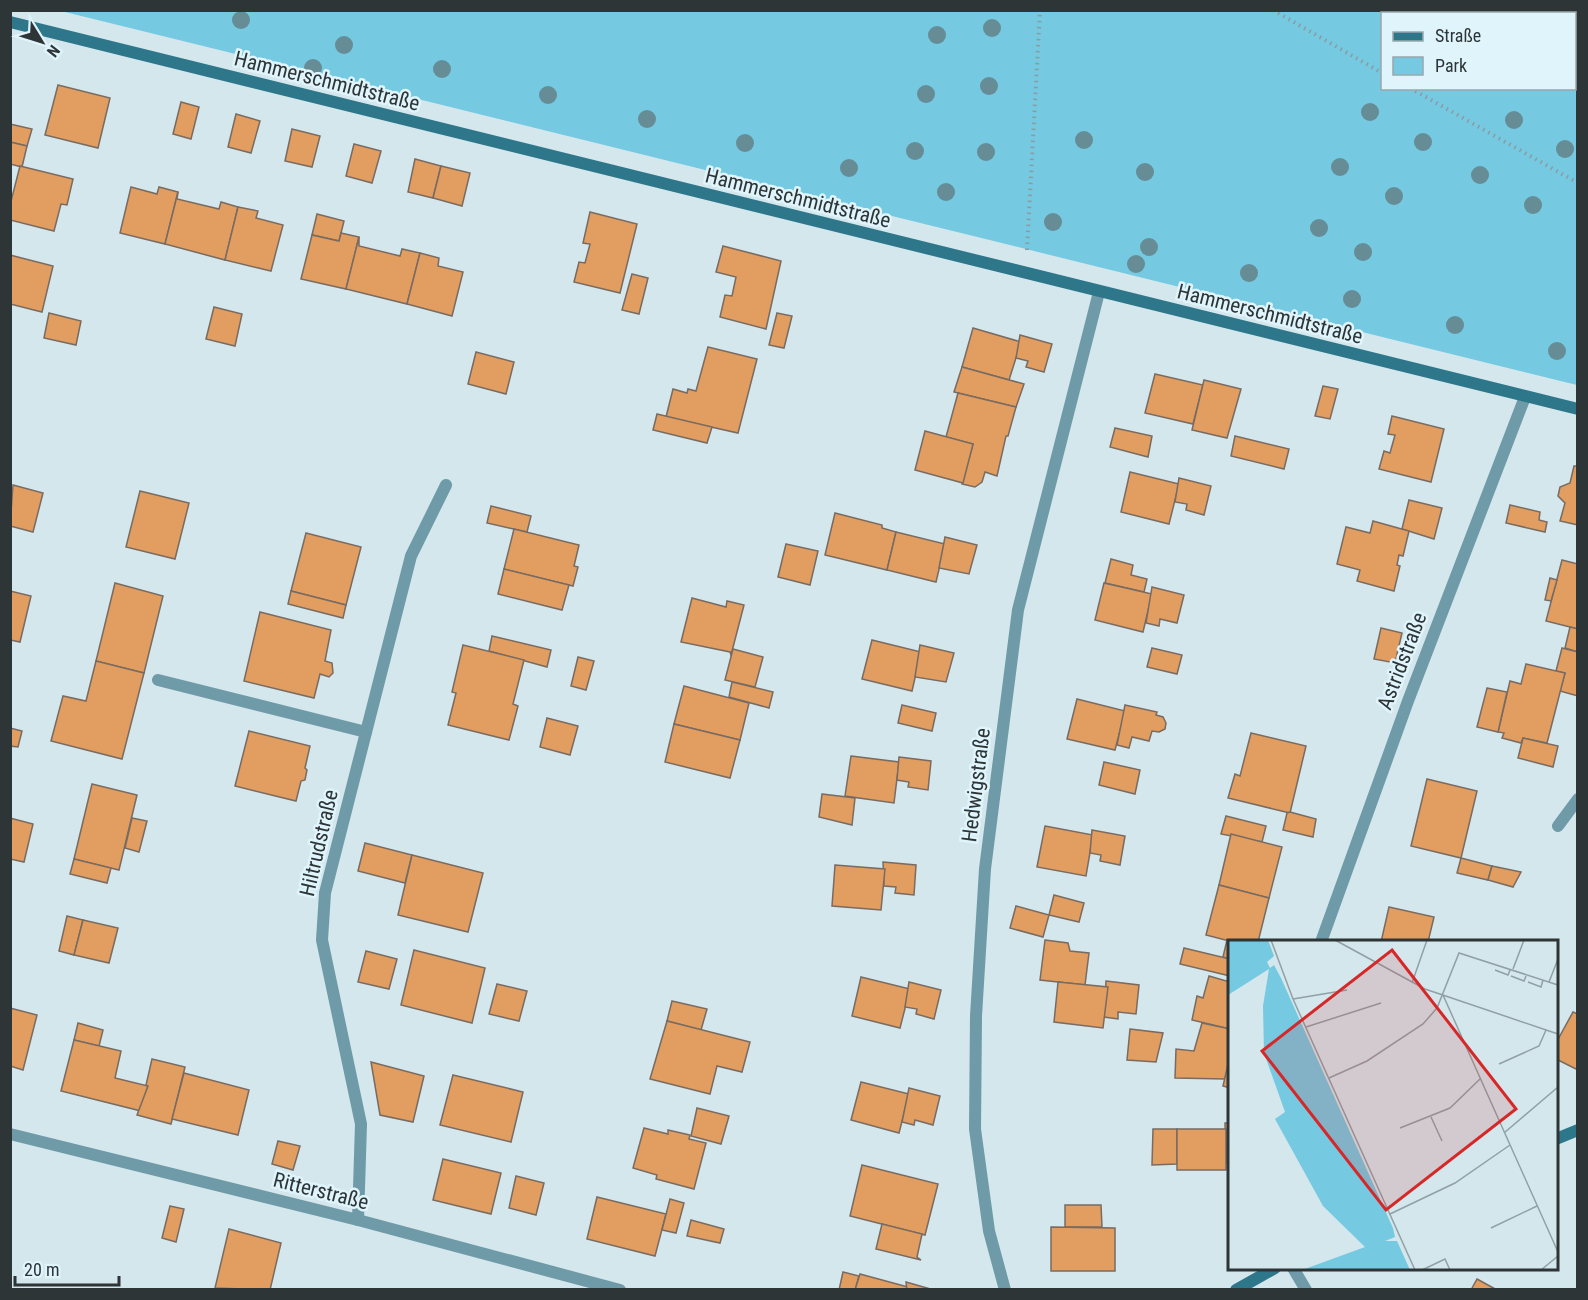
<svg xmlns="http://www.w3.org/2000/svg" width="1588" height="1300" font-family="'Roboto Condensed',sans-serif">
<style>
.green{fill:#75c9e1}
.building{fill:#e29d60;stroke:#796b61;stroke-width:1.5}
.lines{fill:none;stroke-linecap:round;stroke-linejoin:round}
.path{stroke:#8c9b9f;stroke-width:4;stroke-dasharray:1.5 4.5;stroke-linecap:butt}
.lane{stroke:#6f9aa8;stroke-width:12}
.street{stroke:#6f9aa8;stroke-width:12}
.secondary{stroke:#2e778a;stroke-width:12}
.tree{fill:#668c96}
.labels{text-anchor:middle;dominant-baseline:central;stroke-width:5;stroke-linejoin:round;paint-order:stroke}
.street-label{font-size:21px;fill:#2d3537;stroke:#e0f4fb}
.inset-road{fill:none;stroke:#91a0a4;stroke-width:1.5}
.view{fill:#d62828;fill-opacity:0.15;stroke:#d62828;stroke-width:3}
.inset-edge{fill:none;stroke:#2d3537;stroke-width:3}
</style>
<rect width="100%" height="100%" fill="#d3e7ed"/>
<!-- green -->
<path class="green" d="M61 11H1569L1574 13 1382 14V88H1574V14L1577 16V385Z"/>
<!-- building -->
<g class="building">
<path d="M58 85 110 98 98 148 45 135Z"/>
<path d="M181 102 199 107 191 139 173 134Z"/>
<path d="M236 114 260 121 251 153 228 147Z"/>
<path d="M10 124 32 129 27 146 10 142Z"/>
<path d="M292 129 320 136 312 167 285 161Z"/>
<path d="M10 142 27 146 22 167 10 164Z"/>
<path d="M354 144 381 151 372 183 346 176Z"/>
<path d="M415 159 441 166 433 198 408 192Z"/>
<path d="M20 166 73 179 67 205 61 204 54 231 10 220V205Z"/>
<path d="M441 166 470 173 462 206 433 198Z"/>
<path d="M131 187 157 194 159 187 178 192 165 244 120 233Z"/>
<path d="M178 192 177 199 219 209 221 202 238 207 225 260 165 244Z"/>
<path d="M238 207 258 211 256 218 283 225 271 271 225 260Z"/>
<path d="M590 212 637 224 620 293 574 282 579 262 585 263 590 244 583 243Z"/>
<path d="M317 214 344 221 339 241 312 235Z"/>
<path d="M341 233 359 237 346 289 301 279 312 235 339 241Z"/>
<path d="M359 237V246L400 256 402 249 420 253 407 304 346 289Z"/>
<path d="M723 246 781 261 766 329 720 317 725 295 732 296 736 277 716 272Z"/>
<path d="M420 253 439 258 438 266 463 272 452 316 407 304Z"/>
<path d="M10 255 53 266 42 312 10 304Z"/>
<path d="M632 274 648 278 639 314 622 310Z"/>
<path d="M214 307 242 314 235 346 206 339Z"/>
<path d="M49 313 81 321 76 345 44 338Z"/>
<path d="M777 313 792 316 784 348 769 345Z"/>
<path d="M973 328 1021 342 1009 380 962 367Z"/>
<path d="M1020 335 1052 344 1044 372 1026 367 1028 361 1016 358Z"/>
<path d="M708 347 757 359 738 433 666 417 673 389 687 393 688 389 696 391Z"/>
<path d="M476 352 514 362 506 394 468 384Z"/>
<path d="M962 367 1024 384 1016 407 954 392Z"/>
<path d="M1155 374 1203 385 1193 424 1145 413Z"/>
<path d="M1204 380 1241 389 1227 438 1192 430Z"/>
<path d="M1323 386 1338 389 1330 419 1315 416Z"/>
<path d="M958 393 1016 407 1008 436H1006L997 476 985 472 982 482 975 487 962 484 973 444 946 437Z"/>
<path d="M657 414 712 427 707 443 653 430Z"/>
<path d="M1392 416 1444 429 1431 482 1379 469 1384 451 1390 453 1395 435 1388 434Z"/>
<path d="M1115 428 1152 436 1148 457 1110 447Z"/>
<path d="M925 431 973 444 963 483 915 470Z"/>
<path d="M1235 436 1289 449 1284 469 1231 456Z"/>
<path d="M1574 466H1578V525L1560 521 1565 503 1558 496 1560 487 1570 483Z"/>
<path d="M1130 472 1179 484 1169 524 1121 512Z"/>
<path d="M1179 478 1211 486 1204 515 1186 510 1187 504 1175 502Z"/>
<path d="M13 485 43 493 33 532 10 526Z"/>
<path d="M140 491 189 503 175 559 126 547Z"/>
<path d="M1409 500 1442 508 1434 539 1402 529Z"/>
<path d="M1510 505 1540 512 1539 520 1547 522 1545 532 1506 523Z"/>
<path d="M491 506 531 516 527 532 487 523Z"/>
<path d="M835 513 882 525V528L896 532 887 570 825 555Z"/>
<path d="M1373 521 1409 531 1403 556 1399 555 1397 565 1400 566 1394 591 1357 581 1360 570 1337 564 1346 527 1370 533Z"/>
<path d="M514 529 579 545 574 566 578 567 573 586 504 569Z"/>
<path d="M896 532 945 544 936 582 887 570Z"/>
<path d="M306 533 361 547 346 605 291 591Z"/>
<path d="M945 537 977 545 969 574 939 568Z"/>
<path d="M786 544 818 551 810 585 778 577Z"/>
<path d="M1111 559 1133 565 1131 575 1147 579 1144 592 1105 583Z"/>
<path d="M1562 560 1578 564V629L1546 621Z"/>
<path d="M504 569 569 585 562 610 498 594Z"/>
<path d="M1550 578 1557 580 1551 601 1545 600Z"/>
<path d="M115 583 163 596 144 673 96 661Z"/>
<path d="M1104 583 1152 594 1143 632 1095 620Z"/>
<path d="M1152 587 1184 595 1177 623 1160 619 1159 626 1146 623Z"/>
<path d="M10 591 31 596 20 642 10 640Z"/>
<path d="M291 591 346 605 343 618 288 604Z"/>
<path d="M692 598 726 607 727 601 744 605 731 655 730 652 681 642Z"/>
<path d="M260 612 331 630 325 661 332 663 333 673 329 677 320 674 314 698 244 681Z"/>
<path d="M1570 627 1578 629V652L1565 648Z"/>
<path d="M1381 628 1402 633 1395 663 1374 659Z"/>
<path d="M492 636 551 650 547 667 489 651Z"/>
<path d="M872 640 921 652 912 691 862 679Z"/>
<path d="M463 645 524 660 513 704 518 706 509 740 448 725 456 693 452 692Z"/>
<path d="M920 645 954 653 946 682 915 677Z"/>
<path d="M1152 648 1182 655 1177 674 1147 667Z"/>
<path d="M1562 648 1578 652V696L1560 691 1565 673 1556 671Z"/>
<path d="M733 649 763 657 755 687 725 680Z"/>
<path d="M578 657 594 661 586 690 571 686Z"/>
<path d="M96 661 144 673 122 759 51 741 63 696 86 701Z"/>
<path d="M1526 664 1565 673 1547 743 1523 738 1521 743 1502 738 1504 733 1498 732 1510 681 1521 684Z"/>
<path d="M732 682 773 692 769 708 729 697Z"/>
<path d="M684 686 749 703 740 740 674 724Z"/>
<path d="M1487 688 1507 692 1498 732 1477 727Z"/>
<path d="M1077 699 1125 711 1115 750 1067 739Z"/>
<path d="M902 705 936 713 932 731 898 723Z"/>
<path d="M1125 705 1157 712 1156 715 1163 717 1166 723 1165 729 1159 732 1152 731 1149 741 1132 737 1129 748 1117 745Z"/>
<path d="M547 718 578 726 570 755 540 747Z"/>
<path d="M674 724 740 740 730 778 665 762Z"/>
<path d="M10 728 22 731 18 747 10 746Z"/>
<path d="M249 731 310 746 305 768 307 770 305 780 301 781 296 801 235 786Z"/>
<path d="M1251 733 1306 746 1290 813 1228 798 1235 774 1240 776Z"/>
<path d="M1523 738 1558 746 1553 767 1518 758Z"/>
<path d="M851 756 899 762 894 803 845 796Z"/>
<path d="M899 757 931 761 928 790 908 787 909 782 897 780Z"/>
<path d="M1104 762 1140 770 1135 794 1099 785Z"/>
<path d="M1427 779 1477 791 1461 858 1411 846Z"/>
<path d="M92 784 137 795 119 870 74 859Z"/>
<path d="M822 794 855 798 852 825 819 817Z"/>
<path d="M1290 812 1316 819 1313 837 1283 830 1287 813Z"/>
<path d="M1226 816 1266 826 1262 842 1221 834Z"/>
<path d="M10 818 33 824 24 862 10 859Z"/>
<path d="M132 818 147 821 139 852 125 848Z"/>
<path d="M1045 826 1093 835 1086 876 1037 867Z"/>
<path d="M1092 830 1125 836 1120 865 1100 861 1101 855 1090 853Z"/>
<path d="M1231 834 1282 847 1269 898 1219 885Z"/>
<path d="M365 843 412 855 405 883 358 871Z"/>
<path d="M412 855 483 873 468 932 398 915Z"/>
<path d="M1461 858 1492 866 1488 880 1457 873Z"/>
<path d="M74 859 111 868 107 883 70 874Z"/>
<path d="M883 862 916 865 914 895 895 893 896 887 884 886Z"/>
<path d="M835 865 885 869 881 910 832 906Z"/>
<path d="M1492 866 1521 872 1513 887 1488 880Z"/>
<path d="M1219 885 1269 898 1258 942H1233L1206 935Z"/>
<path d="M1054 895 1084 903 1079 922 1049 915Z"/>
<path d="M1016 906 1049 915 1043 937 1010 928Z"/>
<path d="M1389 907 1434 917 1428 942H1381Z"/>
<path d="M67 916 83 920 74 955 59 951Z"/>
<path d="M83 920 118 928 109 963 74 955Z"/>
<path d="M1045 940 1068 943 1070 951 1089 953 1085 985 1040 980Z"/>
<path d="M1227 940 1233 942H1230V959L1223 957Z"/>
<path d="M1184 948 1230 959V976L1180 964Z"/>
<path d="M414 950 485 968 472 1023 401 1005Z"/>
<path d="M366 951 397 959 389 989 358 982Z"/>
<path d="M1209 976 1230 982V1029L1192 1020 1197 996 1203 998Z"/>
<path d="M861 977 910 989 900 1028 852 1016Z"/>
<path d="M1106 981 1139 985 1136 1014 1118 1012V1019L1104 1017Z"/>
<path d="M909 982 941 990 934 1019 916 1014 917 1009 905 1007Z"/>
<path d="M1058 982 1108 987 1103 1028 1054 1022Z"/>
<path d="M497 984 527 991 519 1021 489 1014Z"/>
<path d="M672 1001 707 1009 701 1030 667 1021Z"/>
<path d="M10 1008 37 1015 23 1070 10 1066Z"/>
<path d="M1573 1012 1578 1014V1070L1556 1059V1043Z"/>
<path d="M667 1021 750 1042 742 1072 717 1066 710 1094 650 1079Z"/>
<path d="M78 1023 103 1030 99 1046 74 1040Z"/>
<path d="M1202 1023 1230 1029V1060L1225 1079 1175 1078 1176 1049 1194 1051Z"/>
<path d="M1130 1029 1163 1033 1156 1062 1127 1060Z"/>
<path d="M74 1040 121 1051 115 1078 148 1086 141 1111 61 1091Z"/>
<path d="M152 1059 185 1067 171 1124 137 1115 148 1086 146 1085Z"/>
<path d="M1229 1060H1230V1088L1223 1086Z"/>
<path d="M371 1062 424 1076 413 1122 380 1115Z"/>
<path d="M184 1073 249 1090 238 1135 172 1119Z"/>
<path d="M453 1075 523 1092 511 1142 440 1125Z"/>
<path d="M861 1082 909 1094 899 1133 851 1120Z"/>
<path d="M909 1088 940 1096 933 1125 915 1120 914 1125 902 1122Z"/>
<path d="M697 1108 729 1116 721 1144 691 1136Z"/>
<path d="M1225 1123H1230V1163H1226Z"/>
<path d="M644 1128 668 1134V1130L690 1135 689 1139 706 1143 694 1189 656 1179 657 1175 633 1168Z"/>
<path d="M1153 1129H1177V1164L1152 1165Z"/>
<rect x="1177" y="1129" width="49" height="41"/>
<path d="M278 1141 300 1146 293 1170 272 1164Z"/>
<path d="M443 1159 501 1173 491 1214 433 1200Z"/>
<path d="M862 1165 938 1184 925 1235 850 1216Z"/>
<path d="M516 1176 544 1183 536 1215 509 1208Z"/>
<path d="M597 1197 666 1214 655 1256 587 1239Z"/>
<path d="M670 1199 684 1203 676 1233 662 1230Z"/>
<path d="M1065 1205H1101L1102 1227H1065Z"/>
<path d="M170 1206 184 1209 176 1242 162 1238Z"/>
<path d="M691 1220 724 1229 720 1243 687 1236Z"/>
<path d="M882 1224 922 1234 917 1257 921 1260 876 1249Z"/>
<path d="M1051 1227 1115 1228V1271H1051Z"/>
<path d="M229 1229 281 1243 270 1290 215 1288Z"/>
<path d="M843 1272 859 1276 855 1290H839Z"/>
<path d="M860 1274 908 1287 907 1290H855Z"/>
<path d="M1477 1279 1497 1290H1471Z"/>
<path d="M906 1282 934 1290H907Z"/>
</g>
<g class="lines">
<!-- path -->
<g class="path">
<path d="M1273 10 1382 73"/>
<path d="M1410 88 1578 183"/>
<path d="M1027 250 1040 10"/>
</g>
<!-- lane -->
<path class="lane" d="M158 680 366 732"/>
<!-- street -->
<g class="street">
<path d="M1558 826 1578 799"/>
<path d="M1321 942 1408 701 1525 397"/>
<path d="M10 1134 358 1220 620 1290"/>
<path d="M358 1220 361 1124 322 940 325 893 411 556 446 485"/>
<path d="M1293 1268 1306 1290"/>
<path d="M1005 1290 989 1231 975 1129 976 1016 985 869 1018 610 1099 292"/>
</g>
<!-- secondary -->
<g class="secondary">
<path d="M10 22 1578 409"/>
<path d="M1556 1139 1578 1130"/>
<path d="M1236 1290 1275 1268"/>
</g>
</g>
<!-- trees -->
<g class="tree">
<circle cx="241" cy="20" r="9"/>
<circle cx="992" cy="28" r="9"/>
<circle cx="937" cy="35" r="9"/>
<circle cx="344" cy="45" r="9"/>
<circle cx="313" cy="68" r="9"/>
<circle cx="442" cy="69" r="9"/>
<circle cx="989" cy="86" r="9"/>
<circle cx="926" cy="94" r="9"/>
<circle cx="548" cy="95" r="9"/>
<circle cx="1370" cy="112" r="9"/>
<circle cx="647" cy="119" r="9"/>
<circle cx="1514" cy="120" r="9"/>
<circle cx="1084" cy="140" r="9"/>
<circle cx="1423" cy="142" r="9"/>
<circle cx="745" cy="143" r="9"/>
<circle cx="1565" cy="149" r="9"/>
<circle cx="915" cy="151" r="9"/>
<circle cx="986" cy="152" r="9"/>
<circle cx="1340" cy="167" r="9"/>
<circle cx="849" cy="168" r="9"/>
<circle cx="1145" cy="172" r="9"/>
<circle cx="1480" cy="175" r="9"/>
<circle cx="946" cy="192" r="9"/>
<circle cx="1394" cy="196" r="9"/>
<circle cx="1533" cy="205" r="9"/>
<circle cx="1053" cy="222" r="9"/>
<circle cx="1319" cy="228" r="9"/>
<circle cx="1149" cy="247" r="9"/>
<circle cx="1363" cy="252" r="9"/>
<circle cx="1136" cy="264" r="9"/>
<circle cx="1249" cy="273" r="9"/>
<circle cx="1352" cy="299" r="9"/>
<circle cx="1455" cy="325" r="9"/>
<circle cx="1557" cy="351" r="9"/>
</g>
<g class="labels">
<!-- street labels -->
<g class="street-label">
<text transform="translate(327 81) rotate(14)">Hammerschmidtstraße</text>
<text transform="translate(798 198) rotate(14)">Hammerschmidtstraße</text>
<text transform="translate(1270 314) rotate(14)">Hammerschmidtstraße</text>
<text transform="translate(1402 661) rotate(-69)">Astridstraße</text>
<text transform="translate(976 785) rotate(-83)">Hedwigstraße</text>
<text transform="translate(319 843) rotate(-77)">Hiltrudstraße</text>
<text transform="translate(321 1191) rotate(14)">Ritterstraße</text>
</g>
</g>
<!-- overview -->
<g transform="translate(1228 940)">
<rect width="330" height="330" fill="#d3e7ed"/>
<path d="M0 0H40L46 16 39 22 42 28 46 25 53 38 165 288 167 297 157 301H169L182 330H74L137 307 95 266 47 179 57 172 36 113 35 66 41 29 0 55Z" fill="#75c9e1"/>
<path class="inset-road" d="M43 0 65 59 187 330M107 0 197 49 330 94M285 29 296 0M267 30 280 35 282 30M283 36 296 41 298 36M300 42 313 47 315 40M321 42 330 19M184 43 199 0M215 55 330 312M65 59 119 50M78 87 153 63M271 124 311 106 318 90M101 138 139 121 195 84 209 68 231 13 330 45M203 177 214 201M172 188 222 168 252 139M276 193 330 147M162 274 227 243 282 205M263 288 309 266M194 330 217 319 222 330M313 330 330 316"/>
<path class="view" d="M164 10 288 169 158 270 34 111Z"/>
<rect width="330" height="330" class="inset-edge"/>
</g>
<!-- border -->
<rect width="1588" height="1300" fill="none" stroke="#2d3537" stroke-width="24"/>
<!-- legend -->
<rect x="1381" y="12" width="195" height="78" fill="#e0f4fb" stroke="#98a8ad" stroke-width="1.5"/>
<rect x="1393" y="32" width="30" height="9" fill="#2e778a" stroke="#98a8ad" stroke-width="1.5"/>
<text x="1435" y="42" font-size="18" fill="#2d3537">Straße</text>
<rect x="1393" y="57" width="30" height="18" fill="#75c9e1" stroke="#98a8ad" stroke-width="1.5"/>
<text x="1435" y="72" font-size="18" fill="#2d3537">Park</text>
<!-- north arrow -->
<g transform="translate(42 42) rotate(128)" stroke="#e0f4fb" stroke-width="4.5" paint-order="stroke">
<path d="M0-4.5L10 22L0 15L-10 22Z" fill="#2d3537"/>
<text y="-9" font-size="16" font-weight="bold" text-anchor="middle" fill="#2d3537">N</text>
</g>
<!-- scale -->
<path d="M15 1276v9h104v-9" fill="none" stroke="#2d3537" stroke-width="3"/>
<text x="24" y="1276" font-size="18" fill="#2d3537" stroke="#e0f4fb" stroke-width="4.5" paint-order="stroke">20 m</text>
</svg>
